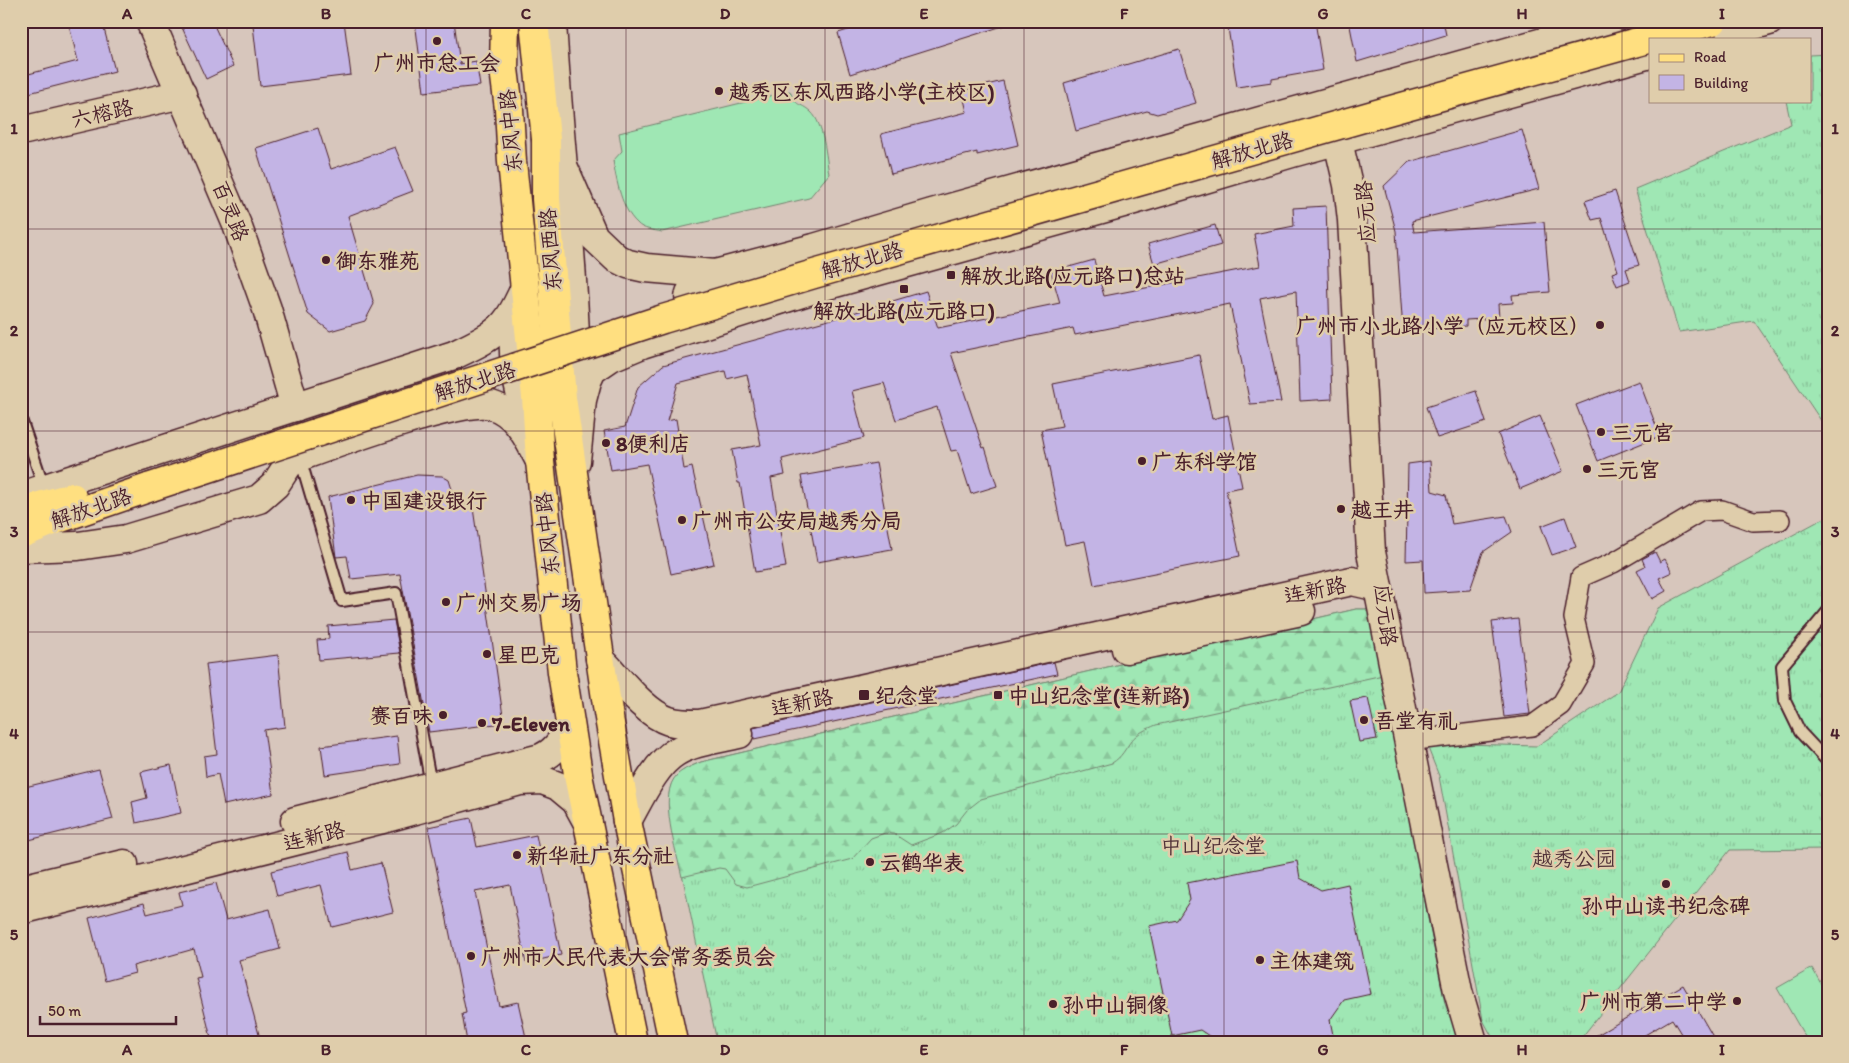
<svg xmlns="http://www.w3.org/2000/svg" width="1849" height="1063" font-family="Itim,'LXGW WenKai TC',sans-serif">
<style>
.grass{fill:url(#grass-tufts);stroke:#748370}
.forest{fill:url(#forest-firs);stroke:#748370}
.pitch{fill:#9fe7b4;stroke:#748370}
.building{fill:#c3b4e5;stroke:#4a1f2b}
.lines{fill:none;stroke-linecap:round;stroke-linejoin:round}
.lane-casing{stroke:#4a1f2b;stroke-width:14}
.street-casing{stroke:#4a1f2b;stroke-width:22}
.secondary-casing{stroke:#4a1f2b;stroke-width:31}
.primary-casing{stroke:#4a1f2b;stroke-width:31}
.highway-casing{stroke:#4a1f2b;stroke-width:31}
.lane{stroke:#dfcdab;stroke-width:10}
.street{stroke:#dfcdab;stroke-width:19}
.secondary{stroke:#dfcdab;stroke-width:28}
.primary{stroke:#ffdf80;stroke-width:28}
.highway{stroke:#ffdf80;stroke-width:28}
.primary-bridge-casing{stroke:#4a1f2b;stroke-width:31;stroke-linecap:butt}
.primary-bridge{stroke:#ffdf80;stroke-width:28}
.grid{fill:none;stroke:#4a1f2b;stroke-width:1;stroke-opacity:0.55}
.poi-dot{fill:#4a1f2b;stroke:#dfcdab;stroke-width:2}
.labels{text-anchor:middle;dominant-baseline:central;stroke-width:5;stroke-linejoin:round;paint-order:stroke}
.poi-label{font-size:21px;font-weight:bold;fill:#4a1f2b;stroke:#dfcdab;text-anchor:start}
.street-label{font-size:21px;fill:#4a1f2b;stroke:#dfcdab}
.park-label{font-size:21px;fill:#523339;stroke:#dfcdab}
.neatline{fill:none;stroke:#4a1f2b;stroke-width:2}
.grid-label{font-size:16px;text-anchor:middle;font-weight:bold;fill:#4a1f2b}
</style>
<defs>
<pattern id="grass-tufts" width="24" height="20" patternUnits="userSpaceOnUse" patternTransform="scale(1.25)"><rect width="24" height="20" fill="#9fe7b4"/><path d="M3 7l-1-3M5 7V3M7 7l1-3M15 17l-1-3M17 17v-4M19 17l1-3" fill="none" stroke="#8ac69b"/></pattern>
<pattern id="forest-firs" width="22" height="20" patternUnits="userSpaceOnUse" patternTransform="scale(1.25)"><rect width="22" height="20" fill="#9fe7b4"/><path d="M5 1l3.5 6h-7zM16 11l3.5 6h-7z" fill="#8ac69b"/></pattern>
</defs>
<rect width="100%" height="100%" fill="#d7c6bc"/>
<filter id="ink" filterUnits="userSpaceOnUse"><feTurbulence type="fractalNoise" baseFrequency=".02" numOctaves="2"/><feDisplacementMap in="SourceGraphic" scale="10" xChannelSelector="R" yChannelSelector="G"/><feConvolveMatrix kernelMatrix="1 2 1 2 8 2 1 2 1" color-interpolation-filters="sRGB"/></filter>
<g filter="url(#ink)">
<!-- grass -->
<g class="grass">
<path d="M1828 54V431L1754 321 1679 332 1635 189 1791 124 1786 101H1810V55Z"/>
<path d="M1828 516V849L1730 850 1582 1037 1575 1042H1495L1483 1020 1439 776 1426 743 1537 746 1618 692 1658 608Z"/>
<path d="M1356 609H1366L1374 624 1429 923 1445 1004 1460 1042H717L669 811C667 781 674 773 701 762Z"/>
</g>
<!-- forest -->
<path class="forest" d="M1356 609H1366L1371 616 1383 675 1156 725C1147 729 1137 733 1131 741 1125 749 1122 757 1112 763L981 799 967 810 956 824 943 833 911 845 894 834 885 833 871 838 852 859 747 887 736 884 725 869 719 868 682 877C677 853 657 794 677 775 684 768 693 766 701 762Z"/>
<!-- pitch -->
<g class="pitch">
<path d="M790 91C797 109 799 101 811 112 824 124 826 157 829 174L809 198 662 232C654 230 643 230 637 223 621 208 617 182 613 161L622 151 619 133Z"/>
<path d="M1812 968 1828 996V1042H1808L1777 988Z"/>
</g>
<!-- building -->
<g class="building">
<path d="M68 21H102L115 71 21 95V76L78 61Z"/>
<path d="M179 21H212L233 66 206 79Z"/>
<path d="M286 21H344L351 75 260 86 253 25Z"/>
<path d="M415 21H454L460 64 476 61 480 86 424 92Z"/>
<path d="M878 21H1009V24L850 74 838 33Z"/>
<path d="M1227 21H1315L1323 70 1272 79V82L1237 87Z"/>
<path d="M1349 21H1443L1446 35 1357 62Z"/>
<path d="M1179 49 1196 103 1157 114 1147 111 1076 131 1064 83Z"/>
<path d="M1003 81 1018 145 977 155V152L891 174 881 134 967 112 962 91Z"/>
<path d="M318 128 331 169 395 147 413 191 348 216 374 304 365 321 330 331 308 314 256 148Z"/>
<path d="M1522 130 1539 189 1412 221 1414 232 1544 222 1550 292 1512 295 1513 303 1498 304 1499 318 1466 320V326L1403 331 1396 231 1384 186 1409 162Z"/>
<path d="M1615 191 1639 265 1626 269 1630 281 1617 286 1612 273 1618 271 1601 218 1592 220 1585 201Z"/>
<path d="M1326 206 1332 399 1300 401 1296 291 1260 298 1281 402 1250 404 1230 304 1075 335 1073 328 951 353 983 448 985 447 997 486 971 494 957 450 951 451 937 407 896 420 884 383 852 391 864 438 782 459 785 475 771 478 786 567 755 572 740 483H738L732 450 761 445 747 374 727 379 725 371 678 383 667 421 676 419 684 469 692 467 714 564 671 574 647 464 611 470 604 431 625 427 638 387 663 365 836 318 926 291 938 328 1060 303 1051 272 1094 260 1104 296 1260 266 1254 234 1294 226 1293 208Z"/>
<path d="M1215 225 1221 245 1154 264 1148 244Z"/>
<path d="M1199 355 1212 419 1228 415 1242 487 1226 490 1240 556 1094 585 1085 541 1065 545 1041 430 1062 426 1053 384Z"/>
<path d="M1639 381 1660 436 1598 461 1576 405Z"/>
<path d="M1476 391 1486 422 1437 438 1426 407Z"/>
<path d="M1540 416 1563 471 1520 489 1498 434Z"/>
<path d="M1430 461 1432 491 1446 495 1452 524 1506 516 1512 532 1483 552 1470 590 1424 593 1423 560 1406 561 1408 464Z"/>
<path d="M876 463 892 549 817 562 801 476Z"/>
<path d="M417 475 442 476 449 480 457 505 469 504 473 508 504 723 429 732 400 574 351 579 347 556 336 557 328 497Z"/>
<path d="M1565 517 1576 547 1552 555 1541 526Z"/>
<path d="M1655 552 1660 562 1665 559 1672 572 1659 578 1666 591 1652 599 1637 570 1645 566 1642 559Z"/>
<path d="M1518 619 1530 714 1504 717 1492 622Z"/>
<path d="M394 620 400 653 319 660 317 640 329 639 328 626Z"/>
<path d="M278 655 285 727 264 730 273 794 224 805 218 774 206 777 204 756 217 754 206 664Z"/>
<path d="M1054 662 1057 674 754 739 753 728Z"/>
<path d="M1368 698 1377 739 1359 742 1350 701Z"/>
<path d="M397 736 400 764 325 775 321 746Z"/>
<path d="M171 765 181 813 136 823 132 802 147 798 141 772Z"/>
<path d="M99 769 113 819 21 842V788Z"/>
<path d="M471 818 477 847 536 835 561 955 526 963 510 885 475 892 499 1006 518 1002 527 1042H467L462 1014 466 1013 428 827Z"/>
<path d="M348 852 352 870 381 863 393 912 332 927 321 885 277 896 271 871Z"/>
<path d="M1297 861 1300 878 1321 890 1348 884 1371 994 1344 1000 1330 1020 1333 1035 1300 1042H1218L1200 1030 1172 1036 1149 926 1177 920 1190 900 1187 883Z"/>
<path d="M216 883 226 920 270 909 280 949 239 960 261 1042H212L196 978 201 977 194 949 133 966 135 973 105 981 89 918 144 903 147 914 182 905 179 892Z"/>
<path d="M1683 985 1716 1042H1686L1672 1019 1633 1042H1585Z"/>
</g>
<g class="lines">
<defs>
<g id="lane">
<path d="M21 419 44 487"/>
<path d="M300 458 342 601 396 593 431 785"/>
<path d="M1828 611 1782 666 1785 701 1800 732 1828 762"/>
</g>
<path id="street" d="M1408 741 1532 726 1561 705 1585 664 1574 618 1581 577 1613 563 1701 511 1722 510 1753 521 1780 520"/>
<g id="secondary">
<path d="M150 21 237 225 267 309 295 407"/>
<path d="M552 21C558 138 574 254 576 371"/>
<path d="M1704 39 1769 21"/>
<path d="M1334 124 1348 185 1352 220 1371 552 1458 991 1473 1042"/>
<path d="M21 131 182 94"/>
<path d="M546 139 564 168 594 237 616 258 628 264 646 268 715 274 814 248 932 213 1618 21"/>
<path d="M519 306C506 347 519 394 532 435"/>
<path d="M712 320C708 320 704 319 701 318 692 313 685 298 692 290 698 284 708 279 715 274"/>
<path d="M576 461 582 400 587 381 592 370 611 357 642 344 824 286 1134 200 1292 153 1650 54"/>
<path d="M21 496 454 355C471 347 493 337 505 323 514 313 519 300 525 288"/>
<path d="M21 548 78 546 126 539 259 499 275 485 288 465 299 457C332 445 465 396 491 405 518 413 528 439 540 461"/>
<path d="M1126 649 1301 611"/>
<path d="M600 659C619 678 644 713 669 721 679 724 690 724 700 724L1352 581 1378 587"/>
<path d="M295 821 541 758C556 752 562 740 570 726"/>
<path d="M627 821C639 800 655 764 676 752 694 741 719 739 739 734"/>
<path d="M21 889 124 864"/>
<path d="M21 910 379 820 520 781 542 780 558 786 576 801 588 823"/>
</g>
<g id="primary">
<path d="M21 511 72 497"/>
<path d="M21 534 55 520 151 487"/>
</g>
<g id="highway">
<path d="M505 21 504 69 509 109 512 162 536 397 540 461 562 672 579 780 633 1042"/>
<path d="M534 21 546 139V199L562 398 608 712 627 821 673 1042"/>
</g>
</defs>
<!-- lane casing -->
<use href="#lane" class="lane-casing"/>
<!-- street casing -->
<use href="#street" class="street-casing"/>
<!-- secondary casing -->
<use href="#secondary" class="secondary-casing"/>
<!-- primary casing -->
<use href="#primary" class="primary-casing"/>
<!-- highway casing -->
<use href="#highway" class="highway-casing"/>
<!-- lane -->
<use href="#lane" class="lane"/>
<!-- street -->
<use href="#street" class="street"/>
<!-- secondary -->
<use href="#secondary" class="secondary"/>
<!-- primary -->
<use href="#primary" class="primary"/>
<!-- highway -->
<use href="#highway" class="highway"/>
<defs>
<path id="primary-bridge" d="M151 487 663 319 814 274 1384 112 1713 21"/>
</defs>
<!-- primary-bridge casing -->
<use href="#primary-bridge" class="primary-bridge-casing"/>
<!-- primary-bridge -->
<use href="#primary-bridge" class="primary-bridge"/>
</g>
</g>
<!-- grid -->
<path class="grid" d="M227 21V1042M426 21V1042M626 21V1042M825 21V1042M1024 21V1042M1224 21V1042M1423 21V1042M1622 21V1042M21 229H1828M21 431H1828M21 632H1828M21 834H1828"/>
<!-- markers -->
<g class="poi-dot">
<circle cx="437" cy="41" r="5"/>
<circle cx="719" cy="91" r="5"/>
<circle cx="326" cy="260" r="5"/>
<rect x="946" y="270" width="10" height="10" rx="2.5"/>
<rect x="899" y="284" width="10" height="10" rx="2.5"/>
<circle cx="1600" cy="325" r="5"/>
<circle cx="1601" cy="432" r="5"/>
<circle cx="606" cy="443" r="5"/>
<circle cx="1142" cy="461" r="5"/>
<circle cx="1587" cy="469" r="5"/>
<circle cx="351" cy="500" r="5"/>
<circle cx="1341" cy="509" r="5"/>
<circle cx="682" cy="520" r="5"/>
<circle cx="446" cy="602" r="5"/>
<circle cx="487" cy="654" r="5"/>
<rect x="858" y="689" width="12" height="12" rx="2.5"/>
<rect x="993" y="690" width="10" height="10" rx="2.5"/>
<circle cx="443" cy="715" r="5"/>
<circle cx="1364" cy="720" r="5"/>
<circle cx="482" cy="723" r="5"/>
<circle cx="517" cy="855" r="5"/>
<circle cx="870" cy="862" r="5"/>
<circle cx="1666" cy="884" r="5"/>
<circle cx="471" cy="956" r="5"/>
<circle cx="1260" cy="960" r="5"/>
<circle cx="1737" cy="1001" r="5"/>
<circle cx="1053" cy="1004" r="5"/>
</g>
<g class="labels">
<!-- poi labels -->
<g class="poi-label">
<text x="437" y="62" text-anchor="middle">广州市总工会</text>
<text x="729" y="91">越秀区东风西路小学(主校区)</text>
<text x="336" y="260">御东雅苑</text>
<text x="961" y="275">解放北路(应元路口)总站</text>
<text x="904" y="310" text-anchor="middle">解放北路(应元路口)</text>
<text x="1590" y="325" text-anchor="end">广州市小北路小学（应元校区）</text>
<text x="1611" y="432">三元宮</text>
<text x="616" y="443">8便利店</text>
<text x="1152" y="461">广东科学馆</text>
<text x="1597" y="469">三元宫</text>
<text x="361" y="500">中国建设银行</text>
<text x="1351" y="509">越王井</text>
<text x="692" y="520">广州市公安局越秀分局</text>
<text x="456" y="602">广州交易广场</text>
<text x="497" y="654">星巴克</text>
<text x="875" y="695">纪念堂</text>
<text x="1008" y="695">中山纪念堂(连新路)</text>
<text x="433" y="715" text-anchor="end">赛百味</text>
<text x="1374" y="720">吾堂有礼</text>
<text x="492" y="723">7-Eleven</text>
<text x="527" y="855">新华社广东分社</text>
<text x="880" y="862">云鹤华表</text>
<text x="1666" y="905" text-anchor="middle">孙中山读书纪念碑</text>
<text x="481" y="956">广州市人民代表大会常务委员会</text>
<text x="1270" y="960">主体建筑</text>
<text x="1727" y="1001" text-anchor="end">广州市第二中学</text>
<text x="1063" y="1004">孙中山铜像</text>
</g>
<!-- street labels -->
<g class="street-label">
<text transform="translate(102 113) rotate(-13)">六榕路</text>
<text transform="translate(510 131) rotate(-95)">东风中路</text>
<text transform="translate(1252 150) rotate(-16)">解放北路</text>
<text transform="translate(231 211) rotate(68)">百灵路</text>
<text transform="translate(1365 212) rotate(-94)">应元路</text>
<text transform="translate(550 250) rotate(-94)">东风西路</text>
<text transform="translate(862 260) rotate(-16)">解放北路</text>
<text transform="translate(475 381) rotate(-18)">解放北路</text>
<text transform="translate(91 508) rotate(-19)">解放北路</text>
<text transform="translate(547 534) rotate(-96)">东风中路</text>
<text transform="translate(1315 590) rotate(-11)">连新路</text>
<text transform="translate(1386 615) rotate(83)">应元路</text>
<text transform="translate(802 702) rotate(-12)">连新路</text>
<text transform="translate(314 836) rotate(-14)">连新路</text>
</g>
<!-- park labels -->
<g class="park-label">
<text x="1213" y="845">中山纪念堂</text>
<text x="1574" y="858">越秀公园</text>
</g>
</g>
<!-- margin -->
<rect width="1849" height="1063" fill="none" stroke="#dfcdab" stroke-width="55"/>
<!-- legend -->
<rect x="1649" y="38" width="162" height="65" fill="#dfcdab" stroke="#a38778"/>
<rect x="1659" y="54" width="25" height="8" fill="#ffdf80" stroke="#a38778"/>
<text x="1694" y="62" font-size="15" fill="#4a1f2b">Road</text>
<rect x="1659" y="75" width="25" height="15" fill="#c3b4e5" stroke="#a38778"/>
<text x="1694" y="88" font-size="15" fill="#4a1f2b">Building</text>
<!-- scale -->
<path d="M40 1016v8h136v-8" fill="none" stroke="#4a1f2b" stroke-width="2.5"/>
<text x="48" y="1016" font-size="15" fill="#4a1f2b" stroke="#dfcdab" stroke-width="4" paint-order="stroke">50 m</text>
<rect x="28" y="28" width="1794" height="1008" class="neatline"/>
<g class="grid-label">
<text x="127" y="19">A</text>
<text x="326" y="19">B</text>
<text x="526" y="19">C</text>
<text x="725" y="19">D</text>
<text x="924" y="19">E</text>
<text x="1124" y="19">F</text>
<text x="1323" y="19">G</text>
<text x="1522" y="19">H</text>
<text x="1722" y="19">I</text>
<text x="14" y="134">1</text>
<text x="1835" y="134">1</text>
<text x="14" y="336">2</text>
<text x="1835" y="336">2</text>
<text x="14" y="537">3</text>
<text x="1835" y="537">3</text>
<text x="14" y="739">4</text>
<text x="1835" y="739">4</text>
<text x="14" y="940">5</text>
<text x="1835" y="940">5</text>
<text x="127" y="1055">A</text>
<text x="326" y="1055">B</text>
<text x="526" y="1055">C</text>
<text x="725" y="1055">D</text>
<text x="924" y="1055">E</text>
<text x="1124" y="1055">F</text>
<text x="1323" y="1055">G</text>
<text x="1522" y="1055">H</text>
<text x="1722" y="1055">I</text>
</g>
</svg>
